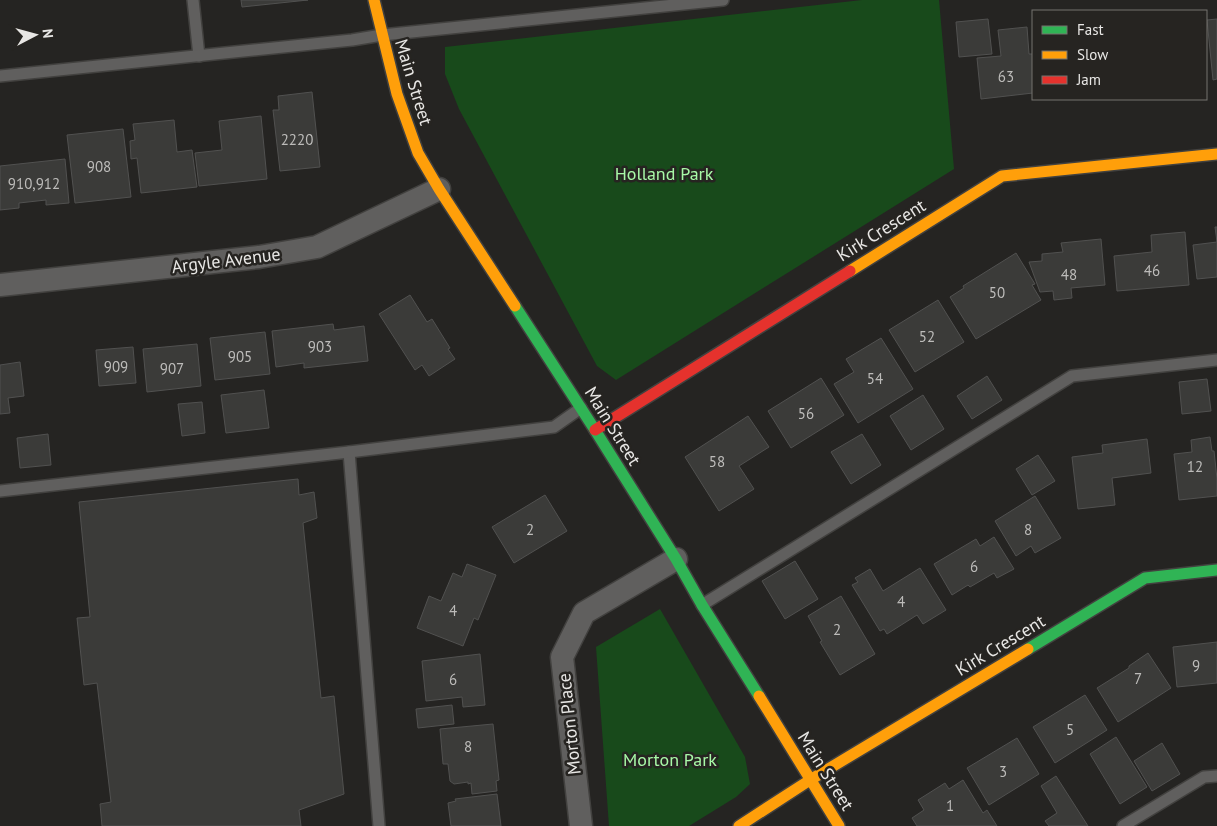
<svg xmlns="http://www.w3.org/2000/svg" width="1217" height="826" font-family="'PT Sans',sans-serif">
<style>
.green{fill:#184a1b}
.building{fill:#3b3b39;stroke:#515150}
.lines{fill:none;stroke-linecap:round;stroke-linejoin:round}
.lane-casing{stroke:#42413f;stroke-width:14}
.street-casing{stroke:#42413f;stroke-width:25}
.fast-casing{stroke:#42413f;stroke-width:14}
.slow-casing{stroke:#42413f;stroke-width:14}
.jam-casing{stroke:#42413f;stroke-width:14}
.lane{stroke:#605f5e;stroke-width:11}
.street{stroke:#605f5e;stroke-width:22}
.fast{stroke:#30b455;stroke-width:11}
.slow{stroke:#ff9f0a;stroke-width:11}
.jam{stroke:#e5322d;stroke-width:11}
.labels{text-anchor:middle;dominant-baseline:central;stroke-width:5;stroke-linejoin:round;paint-order:stroke}
.number-label{font-size:15px;fill:#bdbcba}
.street-label{font-size:18px;fill:#e8e7e5;stroke:#262421}
.park-label{font-size:18px;fill:#a8f9a7;stroke:#262421}
</style>
<rect width="100%" height="100%" fill="#252422"/>
<!-- green -->
<g class="green">
<path d="M862 0H939L954 169 616 380 597 366 459 109 445 74V47Z"/>
<path d="M660 609 745 757 750 784 736 797 689 826H609L596 647Z"/>
</g>
<!-- building -->
<g class="building">
<path d="M241 0H308L242 7Z"/>
<path d="M988 19 992 54 959 57 956 22Z"/>
<path d="M1217 19V79L1213 80 1207 20Z"/>
<path d="M1027 27 1029 54H1033V93L981 99 977 58 1001 56 998 30Z"/>
<path d="M312 92 320 167 280 171 273 110H279L278 96Z"/>
<path d="M261 116 267 179 199 186 195 153 222 150 219 121Z"/>
<path d="M174 120 177 152 192 150 197 187 141 193 137 158 131 159 130 141 135 140 133 124Z"/>
<path d="M123 129 131 197 75 203 67 135Z"/>
<path d="M65 159 69 203 46 205V200L19 203V208L0 210V166Z"/>
<path d="M1215 227H1217V277L1197 279 1193 245 1217 242Z"/>
<path d="M1185 232 1189 285 1117 291 1114 256 1152 252 1151 235Z"/>
<path d="M1101 239 1105 285 1071 288 1072 298 1054 300 1053 291 1040 292 1029 262 1042 261V254L1063 252 1061 243Z"/>
<path d="M1016 253 1035 284 1032 285 1041 300 976 339 950 297 964 288 963 286Z"/>
<path d="M410 295 427 322 432 319 450 348 448 349 455 359 429 376 422 365 415 370 379 314Z"/>
<path d="M938 300 964 342 915 372 889 330Z"/>
<path d="M333 324 334 330 364 326 368 361 304 368V363L276 367 272 331Z"/>
<path d="M265 332 270 374 215 380 210 338Z"/>
<path d="M881 338 913 389 858 423 834 384 854 372 846 359Z"/>
<path d="M197 344 201 386 147 392 143 349Z"/>
<path d="M133 347 136 383 99 386 96 350Z"/>
<path d="M20 362 24 396 8 398 10 413 0 414V365Z"/>
<path d="M987 376 1002 400 972 419 957 396Z"/>
<path d="M821 378 844 415 791 448 768 411Z"/>
<path d="M1207 379 1211 411 1182 414 1179 382Z"/>
<path d="M264 390 269 428 226 433 221 395Z"/>
<path d="M923 395 944 429 911 450 890 416Z"/>
<path d="M202 402 205 433 182 436 178 404Z"/>
<path d="M748 416 769 447 739 466 754 489 719 511 685 457Z"/>
<path d="M48 434 51 465 20 468 17 438Z"/>
<path d="M862 434 881 465 851 484 831 452Z"/>
<path d="M1210 437 1212 451H1214L1217 479V496L1179 500 1174 454 1192 452 1191 440Z"/>
<path d="M1147 439 1151 473 1112 478 1115 505 1078 509 1072 457 1103 453 1102 445Z"/>
<path d="M1038 455 1055 481 1032 495 1016 469Z"/>
<path d="M298 479 299 495 314 492 317 518 303 523 321 698 334 696 344 794 299 810 301 826H102L100 804 111 802 97 683 84 685 77 618 90 617 79 502Z"/>
<path d="M545 495 567 531 514 563 492 527Z"/>
<path d="M1035 496 1061 538 1035 553 1031 546 1016 556 995 521Z"/>
<path d="M994 537 1014 569 997 578 994 573 970 587 968 585 952 595 934 564 976 539 980 546Z"/>
<path d="M795 561 818 599 785 619 762 581Z"/>
<path d="M467 564 496 575 478 620 474 618 463 646 417 628 429 596 441 601 453 573 462 577Z"/>
<path d="M920 568 946 610 923 624 917 615 887 634 884 629 880 631 852 585 858 582 855 578 870 569 883 591Z"/>
<path d="M841 596 875 654 840 675 820 642 822 641 808 616Z"/>
<path d="M1217 642V683L1177 687 1173 647Z"/>
<path d="M1148 653 1171 688 1118 722 1097 688 1129 668V666Z"/>
<path d="M480 654 485 705 463 707 462 697 426 701 422 661Z"/>
<path d="M1085 695 1107 730 1055 763 1033 727Z"/>
<path d="M452 705 454 724 418 728 416 709Z"/>
<path d="M493 724 499 780 496 781 497 791 472 794 471 783 468 784V782L454 784 450 781 448 764H443L440 729Z"/>
<path d="M1116 737 1147 787 1120 804 1090 754Z"/>
<path d="M1017 738 1039 774 989 805 967 768Z"/>
<path d="M1162 743 1180 774 1152 791 1134 761Z"/>
<path d="M1056 776 1088 826H1049L1045 821 1057 813 1041 786Z"/>
<path d="M963 780 983 813 987 810 997 826H917L912 818 924 810 918 800 945 783 949 789Z"/>
<path d="M497 794 501 826H451L448 803 456 801 455 799Z"/>
</g>
<g class="lines">
<defs>
<g id="lane">
<path d="M193 0 199 56"/>
<path d="M0 76 352 40 382 35 723 0"/>
<path d="M349 452 379 826"/>
<path d="M0 491 349 452 554 427 581 408"/>
<path d="M702 605 1072 376 1217 360"/>
<path d="M1123 826 1204 777 1217 776"/>
</g>
<g id="street">
<path d="M0 285 259 257 317 247 439 189"/>
<path d="M581 826 562 657 584 613 676 559"/>
</g>
<g id="fast">
<path d="M515 306 595 430 676 559 702 605 759 696"/>
<path d="M1028 649 1145 578 1217 570"/>
</g>
<g id="slow">
<path d="M374 0 397 94 418 153 439 189 515 306"/>
<path d="M850 271 1002 176 1217 154"/>
<path d="M759 696 839 826"/>
<path d="M739 826 810 780 1028 649"/>
</g>
<path id="jam" d="M595 430 850 271"/>
</defs>
<!-- lane casing -->
<use href="#lane" class="lane-casing"/>
<!-- street casing -->
<use href="#street" class="street-casing"/>
<!-- fast casing -->
<use href="#fast" class="fast-casing"/>
<!-- slow casing -->
<use href="#slow" class="slow-casing"/>
<!-- jam casing -->
<use href="#jam" class="jam-casing"/>
<!-- lane -->
<use href="#lane" class="lane"/>
<!-- street -->
<use href="#street" class="street"/>
<!-- fast -->
<use href="#fast" class="fast"/>
<!-- slow -->
<use href="#slow" class="slow"/>
<!-- jam -->
<use href="#jam" class="jam"/>
</g>
<g class="labels">
<!-- number labels -->
<g class="number-label">
<text x="1006" y="76">63</text>
<text x="297" y="139">2220</text>
<text x="99" y="166">908</text>
<text x="34" y="183">910,912</text>
<text x="1152" y="270">46</text>
<text x="1069" y="274">48</text>
<text x="997" y="292">50</text>
<text x="927" y="336">52</text>
<text x="320" y="346">903</text>
<text x="240" y="356">905</text>
<text x="116" y="366">909</text>
<text x="172" y="368">907</text>
<text x="875" y="378">54</text>
<text x="806" y="413">56</text>
<text x="717" y="461">58</text>
<text x="1195" y="466">12</text>
<text x="530" y="529">2</text>
<text x="1028" y="529">8</text>
<text x="974" y="566">6</text>
<text x="901" y="601">4</text>
<text x="453" y="610">4</text>
<text x="837" y="629">2</text>
<text x="1196" y="665">9</text>
<text x="1138" y="678">7</text>
<text x="453" y="679">6</text>
<text x="1070" y="729">5</text>
<text x="468" y="746">8</text>
<text x="1003" y="771">3</text>
<text x="950" y="805">1</text>
</g>
<!-- street labels -->
<g class="street-label">
<text transform="translate(414 82) rotate(73)">Main Street</text>
<text transform="translate(881 230) rotate(-32)">Kirk Crescent</text>
<text transform="translate(226 260) rotate(-7)">Argyle Avenue</text>
<text transform="translate(613 426) rotate(58)">Main Street</text>
<text transform="translate(1000 645) rotate(-31)">Kirk Crescent</text>
<text transform="translate(569 724) rotate(-96)">Morton Place</text>
<text transform="translate(826 771) rotate(58)">Main Street</text>
</g>
<!-- park labels -->
<g class="park-label">
<text x="664" y="173">Holland Park</text>
<text x="670" y="759">Morton Park</text>
</g>
</g>
<!-- legend -->
<rect x="1032" y="10" width="175" height="90" fill="#262421" stroke="#74726f"/>
<rect x="1042" y="26" width="25" height="8" fill="#30b455" stroke="#74726f"/>
<text x="1077" y="35" font-size="15" fill="#e8e7e5">Fast</text>
<rect x="1042" y="51" width="25" height="8" fill="#ff9f0a" stroke="#74726f"/>
<text x="1077" y="60" font-size="15" fill="#e8e7e5">Slow</text>
<rect x="1042" y="76" width="25" height="8" fill="#e5322d" stroke="#74726f"/>
<text x="1077" y="85" font-size="15" fill="#e8e7e5">Jam</text>
<!-- north arrow -->
<g transform="translate(35 35) rotate(84)" stroke="#262421" stroke-width="4" paint-order="stroke">
<path d="M0-4L9 19L0 12L-9 19Z" fill="#e8e7e5"/>
<text y="-8" font-size="14" font-weight="bold" text-anchor="middle" fill="#e8e7e5">N</text>
</g>
</svg>
